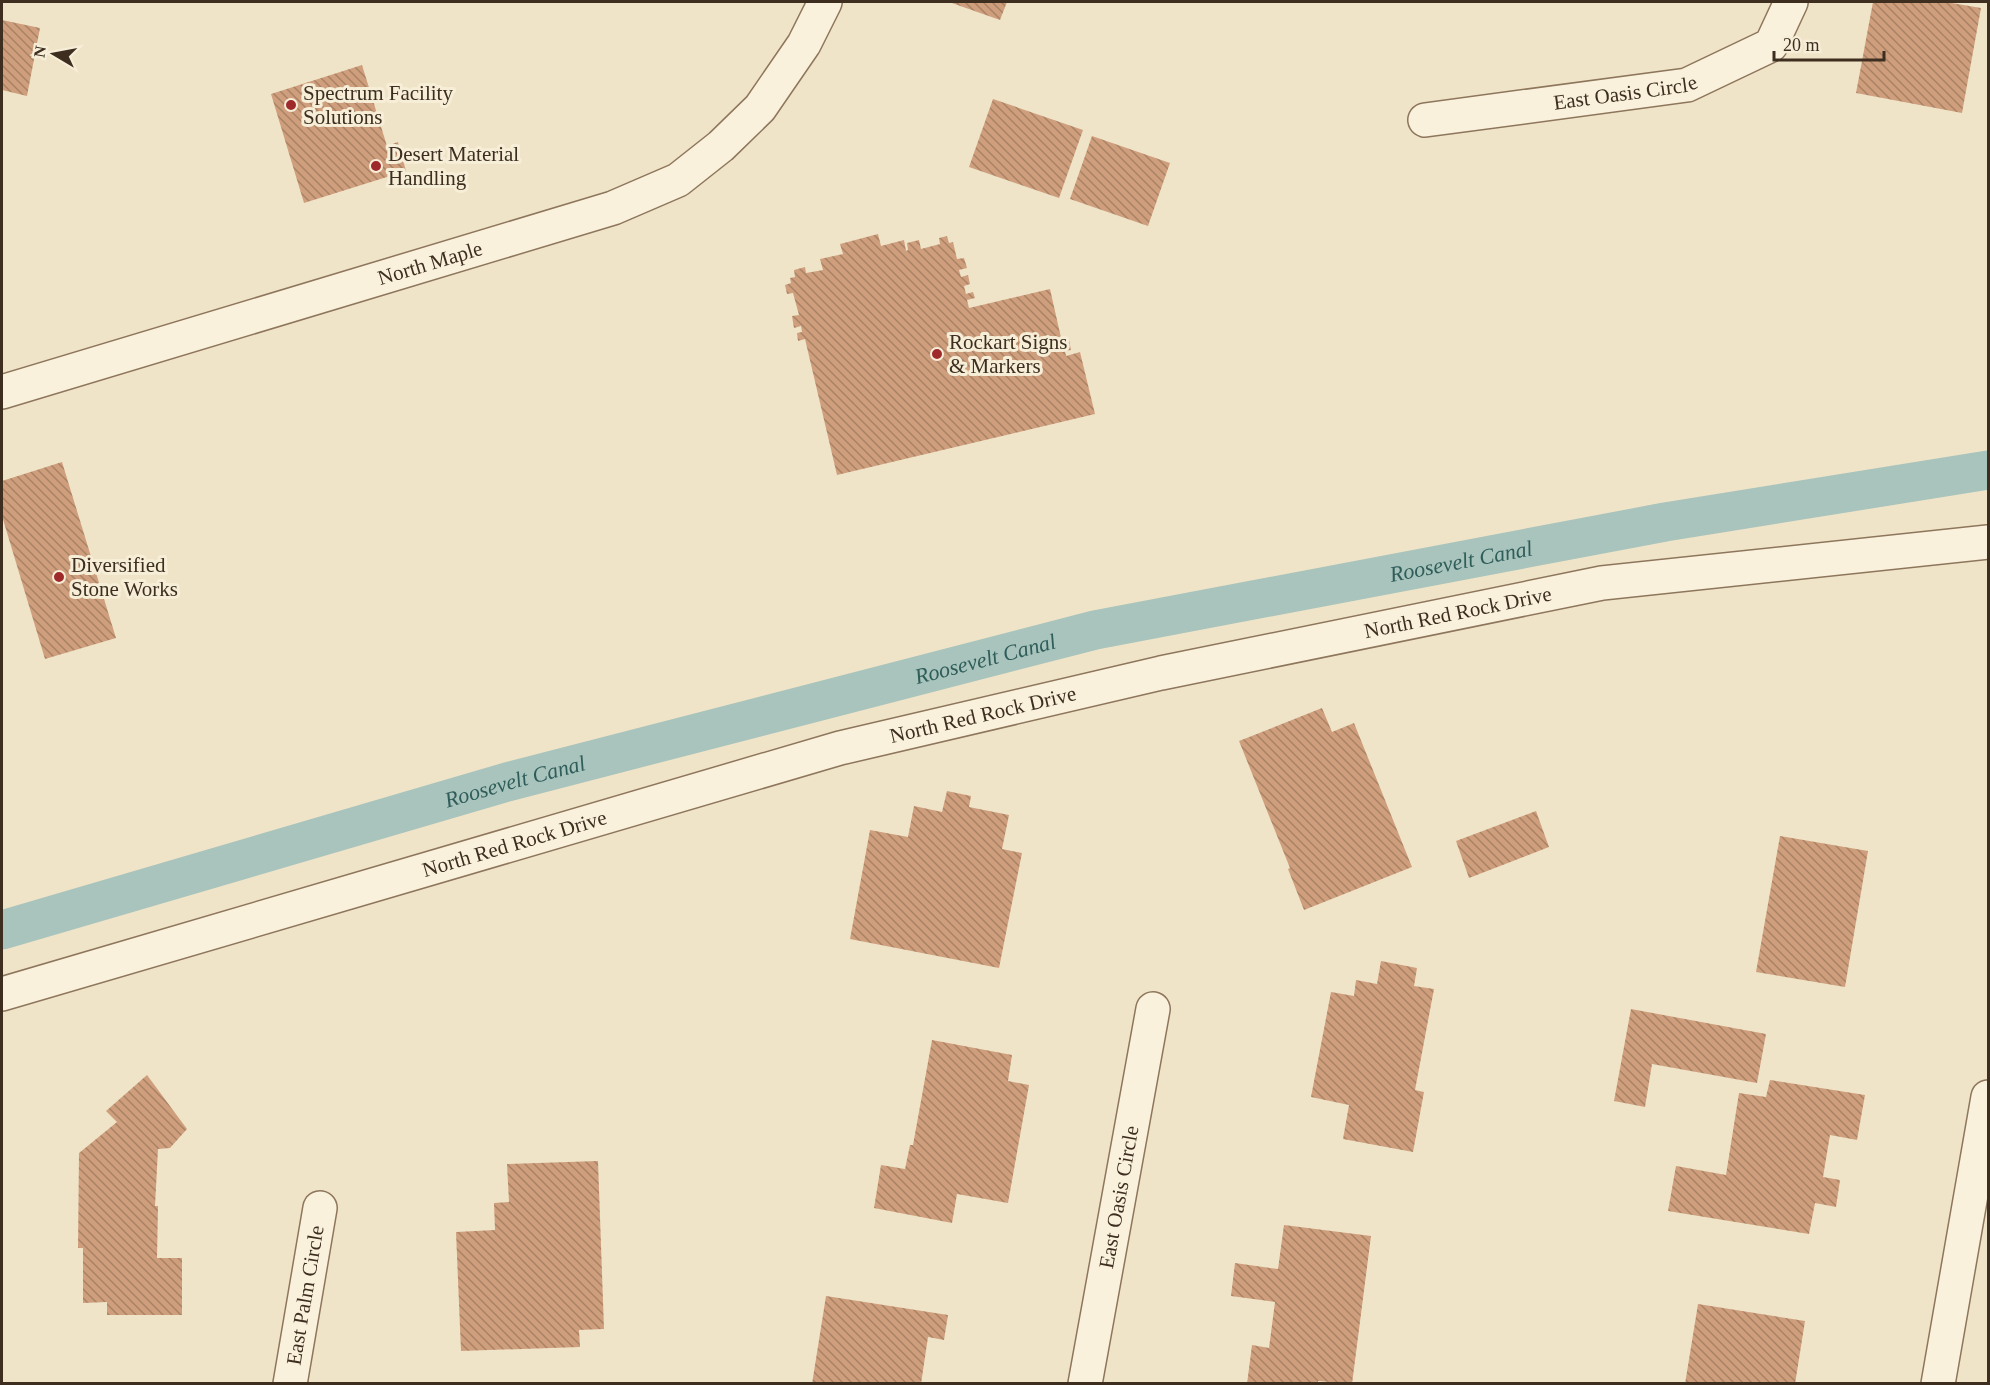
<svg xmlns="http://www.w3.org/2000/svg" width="1990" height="1385" font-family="'Times New Roman',serif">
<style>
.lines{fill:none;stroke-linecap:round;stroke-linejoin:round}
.canal{stroke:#a9c4bc;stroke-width:39}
.building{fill:url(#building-back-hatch)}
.minor-casing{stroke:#8d765c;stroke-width:36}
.minor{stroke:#faf1dc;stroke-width:33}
.poi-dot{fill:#9e2a2b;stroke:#f7eed8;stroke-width:2}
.labels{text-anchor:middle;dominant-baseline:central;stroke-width:6;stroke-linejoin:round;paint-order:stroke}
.street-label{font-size:21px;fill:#3d2e20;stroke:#f7eed8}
.poi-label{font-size:21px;fill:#3d2e20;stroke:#f7eed8;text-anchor:start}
.water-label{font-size:22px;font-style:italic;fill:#2f5d5a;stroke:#f7eed8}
</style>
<defs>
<pattern id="building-back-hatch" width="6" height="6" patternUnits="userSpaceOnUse" patternTransform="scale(1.5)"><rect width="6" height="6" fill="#cf9f7d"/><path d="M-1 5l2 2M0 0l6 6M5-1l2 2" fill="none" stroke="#a98266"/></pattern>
</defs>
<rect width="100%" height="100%" fill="#f0e4c8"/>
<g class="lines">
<!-- canal -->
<path class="canal" id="s1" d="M2 930 507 782 1095 630 1665 522 1988 470"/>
</g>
<!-- building -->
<g class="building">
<path d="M949 2H1007L1000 20Z"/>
<path d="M1873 2H1946L1981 8 1962 113 1856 93Z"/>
<path d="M2 20 40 28 27 96 2 90Z"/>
<path d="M362 65 387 146 398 142 406 171 304 203 271 94Z"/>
<path d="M993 99 1083 130 1059 198 969 167Z"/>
<path d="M1092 136 1170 163 1148 226 1070 199Z"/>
<path d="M878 234 881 246 904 240 906 251 908 250 907 243 919 240 921 249 940 244 939 238 947 236 949 243 953 242 957 259 964 258 967 268 959 270 961 277 968 275 970 284 964 286 966 294 973 292 975 298 967 300 969 308 1050 289 1062 342 1069 340 1071 350 1065 351 1066 356 1080 352 1095 414 837 475 805 339 798 341 797 333 802 332 801 326 794 328 792 316 799 315 793 293 787 294 785 285 791 283 790 278 795 277 794 270 805 267 806 273 823 270 820 259 843 254 840 244Z"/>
<path d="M62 462 116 638 45 659 2 516V481Z"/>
<path d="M1322 708 1332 732 1354 723 1412 867 1304 910 1288 869 1290 868 1239 741Z"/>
<path d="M947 791 971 796 969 807 1009 815 1002 849 1022 853 999 968 850 939 870 830 908 837 914 806 942 812Z"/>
<path d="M1536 811 1549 847 1469 878 1456 841Z"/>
<path d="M1780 836 1868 851 1845 987 1756 972Z"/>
<path d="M1381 961 1417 968 1414 986 1434 989 1415 1090 1424 1092 1413 1152 1343 1139 1349 1105 1311 1097 1331 992 1354 996 1356 980 1377 984Z"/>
<path d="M1631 1009 1766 1034 1757 1083 1652 1064 1645 1107 1614 1101Z"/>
<path d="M932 1040 1012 1055 1008 1081 1029 1085 1008 1203 957 1194 952 1223 874 1208 881 1165 905 1169 910 1145H913Z"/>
<path d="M147 1075 187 1129 170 1148 158 1149 155 1206H158L157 1258H182V1315H107V1302L83 1303V1248H78L79 1153 117 1122 106 1111Z"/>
<path d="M1770 1080 1865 1095 1857 1140 1830 1135 1823 1177 1840 1180 1836 1207 1815 1203 1809 1234 1668 1211 1676 1166 1726 1175 1739 1093 1766 1097Z"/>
<path d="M598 1161 604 1329 579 1330 580 1347 461 1351 456 1232 495 1230 494 1203 509 1202 507 1164Z"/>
<path d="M1284 1225 1371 1236 1352 1384 1318 1381V1384H1247L1252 1345 1269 1348 1275 1302 1231 1296 1235 1263 1278 1269Z"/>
<path d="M826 1296 948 1315 944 1340 928 1337 921 1384H812Z"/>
<path d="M1698 1304 1805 1321 1795 1384H1685Z"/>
</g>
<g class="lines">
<defs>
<g id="minor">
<path id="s2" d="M1425 120 1687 85 1771 45 1791 2"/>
<path id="s3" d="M2 392 613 208 678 180 721 146 760 108 804 44 825 2"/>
<path id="s4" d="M2 994 840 748 1161 673 1602 583 1988 542"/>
<path id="s5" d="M290 1384 320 1208"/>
<path id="s6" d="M1085 1384 1153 1009"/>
<path d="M1938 1384 1988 1097"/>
</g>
</defs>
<!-- minor casing -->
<use href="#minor" class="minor-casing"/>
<!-- minor -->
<use href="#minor" class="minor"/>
</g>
<!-- markers -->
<g class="poi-dot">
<circle cx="291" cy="105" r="6"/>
<circle cx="376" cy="166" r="6"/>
<circle cx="937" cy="354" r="6"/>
<circle cx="59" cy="577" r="6"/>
</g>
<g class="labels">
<!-- street labels -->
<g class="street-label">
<text stroke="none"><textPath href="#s2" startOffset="202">East Oasis Circle</textPath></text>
<text stroke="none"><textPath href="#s3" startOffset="447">North Maple</textPath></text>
<text stroke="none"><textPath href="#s4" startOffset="1506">North Red Rock Drive</textPath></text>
<text stroke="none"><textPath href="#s4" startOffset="1020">North Red Rock Drive</textPath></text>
<text stroke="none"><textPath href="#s4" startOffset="534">North Red Rock Drive</textPath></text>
<text stroke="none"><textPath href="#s6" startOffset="190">East Oasis Circle</textPath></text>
<text stroke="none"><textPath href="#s5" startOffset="90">East Palm Circle</textPath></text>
</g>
<!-- poi labels -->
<g class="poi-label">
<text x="303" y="93">Spectrum Facility<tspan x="303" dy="24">Solutions</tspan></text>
<text x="388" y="154">Desert Material<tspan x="388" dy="24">Handling</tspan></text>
<text x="949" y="342">Rockart Signs<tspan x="949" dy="24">&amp; Markers</tspan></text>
<text x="71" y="565">Diversified<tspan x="71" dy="24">Stone Works</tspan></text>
</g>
<!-- water labels -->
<g class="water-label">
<text stroke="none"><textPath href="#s1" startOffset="1506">Roosevelt Canal</textPath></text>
<text stroke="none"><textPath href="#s1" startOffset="1020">Roosevelt Canal</textPath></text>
<text stroke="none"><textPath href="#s1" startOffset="534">Roosevelt Canal</textPath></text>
</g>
</g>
<!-- border -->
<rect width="1990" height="1385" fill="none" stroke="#3d2e20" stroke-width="6"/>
<!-- north arrow -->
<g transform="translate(54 54) rotate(280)" stroke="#f7eed8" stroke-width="4.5" paint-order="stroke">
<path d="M0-4.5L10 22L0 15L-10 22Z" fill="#3d2e20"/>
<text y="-9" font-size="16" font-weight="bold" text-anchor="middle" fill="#3d2e20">N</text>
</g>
<!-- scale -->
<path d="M1774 51v9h110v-9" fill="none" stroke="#3d2e20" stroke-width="3"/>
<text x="1783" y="51" font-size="18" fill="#3d2e20" stroke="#f7eed8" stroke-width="4.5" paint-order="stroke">20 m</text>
</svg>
